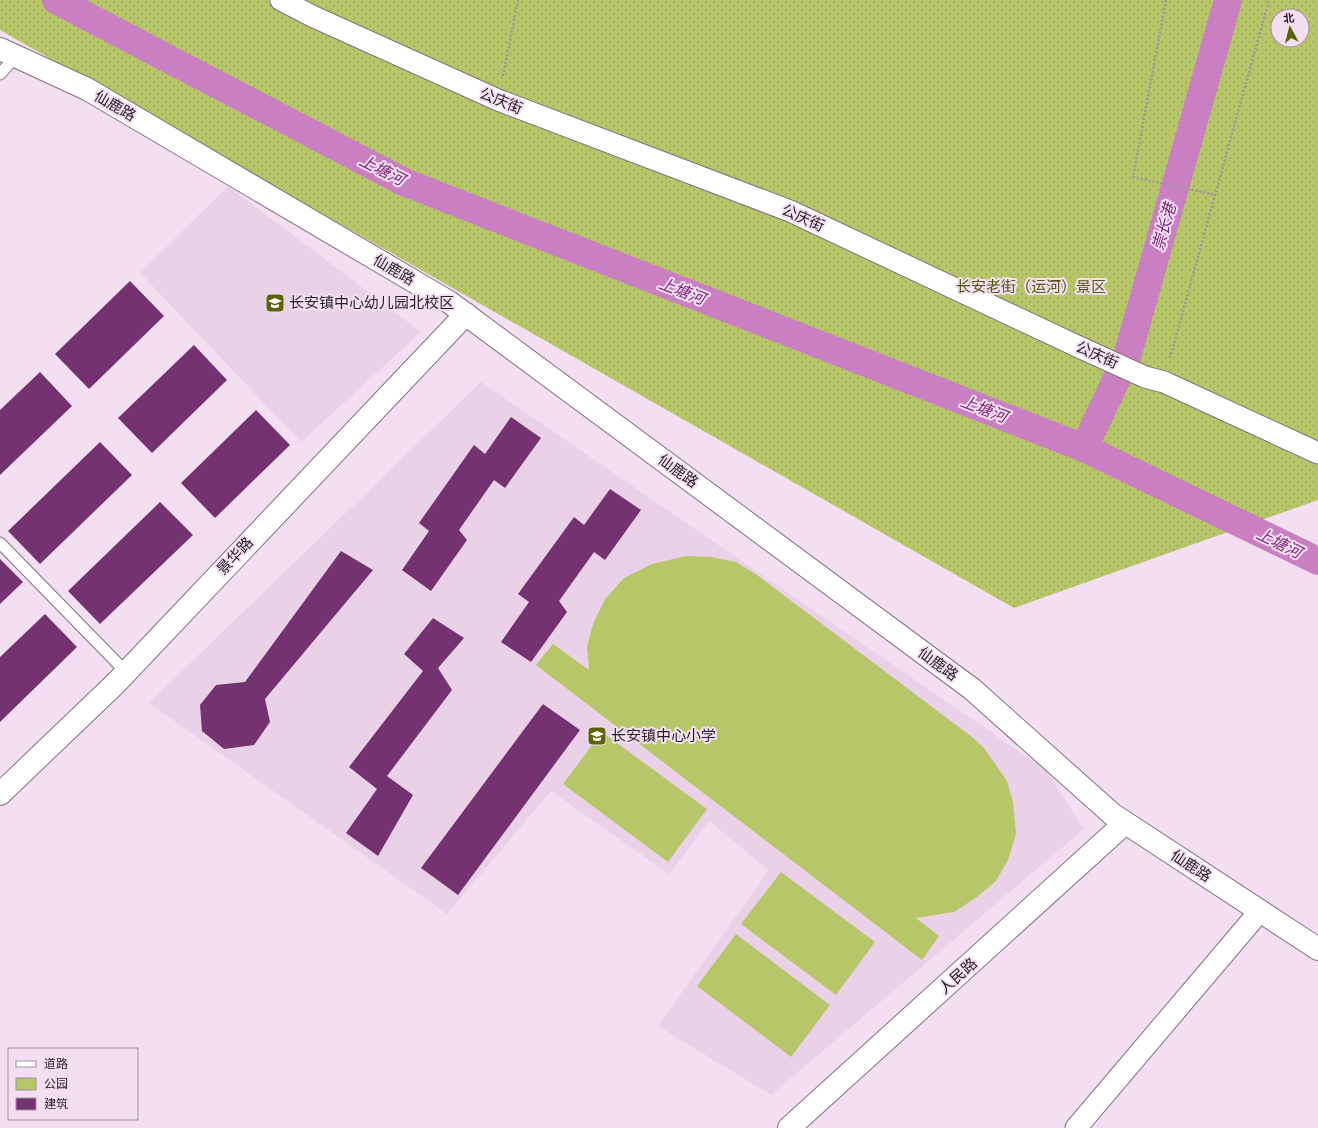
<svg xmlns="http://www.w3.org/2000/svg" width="1318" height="1128" font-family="Figtree,'Noto Sans SC',sans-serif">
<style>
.built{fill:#ebd1e8}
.green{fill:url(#green-dots);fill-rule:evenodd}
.pitch{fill:#b8c66a}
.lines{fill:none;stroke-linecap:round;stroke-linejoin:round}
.canal{stroke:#c97fc2;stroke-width:28}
.building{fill:#753271}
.service-casing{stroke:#837180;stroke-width:13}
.minor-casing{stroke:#837180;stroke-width:23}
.tertiary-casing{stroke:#837180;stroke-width:24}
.path{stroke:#a193a0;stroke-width:2.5;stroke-dasharray:2 2;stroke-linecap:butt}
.service{stroke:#fff;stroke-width:11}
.minor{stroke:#fff;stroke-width:21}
.tertiary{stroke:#fff;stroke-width:22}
.labels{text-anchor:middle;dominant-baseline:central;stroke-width:4;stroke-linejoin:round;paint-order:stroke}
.street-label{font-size:15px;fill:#261f26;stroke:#f3dff1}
.park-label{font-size:15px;fill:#4f580d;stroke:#f3dff1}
.poi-label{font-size:15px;fill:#261f26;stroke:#f3dff1;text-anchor:start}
.water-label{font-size:16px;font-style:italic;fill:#7e267a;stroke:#f3dff1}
</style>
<defs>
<pattern id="green-dots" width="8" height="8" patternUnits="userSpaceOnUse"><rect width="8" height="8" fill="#b8c66a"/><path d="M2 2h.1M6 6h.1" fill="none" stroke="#9eaa5c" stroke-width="1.8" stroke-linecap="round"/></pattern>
</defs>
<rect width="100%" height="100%" fill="#f3dff1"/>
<!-- built -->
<g class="built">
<path d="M228 186 421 332 301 442 140 273Z"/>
<path d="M481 382 1046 770 1084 829 771 1095 658 1026 769 870 709 821 669 874 551 791 447 914 149 703Z"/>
</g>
<!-- green -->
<path class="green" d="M0 0H1318V500L1014 608 0 30ZM1278 16H1302V40H1278Z"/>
<!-- pitch -->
<g class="pitch">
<path d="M686 556 711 557 736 562 757 575 972 737 984 748 1007 781 1013 802 1016 834 1008 860 996 881 977 897 954 912 916 918 939 936 922 960 536 665 553 644 589 670 587 647 593 624 605 599 624 578 652 564Z"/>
<path d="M602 732 707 809 668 862 563 784Z"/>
<path d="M781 872 875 942 836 995 741 924Z"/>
<path d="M736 934 830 1005 791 1057 697 986Z"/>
</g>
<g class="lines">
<!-- canal -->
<g class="canal">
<path d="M56 0 404 182 1084 448 1318 561"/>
<path d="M1084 448 1127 357 1228 0"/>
</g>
</g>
<!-- building -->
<g class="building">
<path d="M130 281 164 316 89 389 55 354Z"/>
<path d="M194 345 227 380 152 453 118 418Z"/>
<path d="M40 372 72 406 0 475V410Z"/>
<path d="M256 410 290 445 215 518 181 483Z"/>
<path d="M511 417 541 438 505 488 494 480 459 530 467 540 431 591 402 570 429 531 419 523 474 445 485 454Z"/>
<path d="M100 442 132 475 40 564 8 531Z"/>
<path d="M610 489 641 510 605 560 594 552 559 601 567 612 531 662 501 642 529 602 518 594 574 517 584 525Z"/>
<path d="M160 502 193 535 100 624 68 591Z"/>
<path d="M341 551 373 570 265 699 270 722 254 745 224 749 202 731 200 705 216 685 245 682Z"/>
<path d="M0 559 23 582 0 604Z"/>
<path d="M45 614 77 647 0 722V657Z"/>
<path d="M433 618 464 638 438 668 452 690 387 776 413 795 378 856 346 833 377 789 349 767 423 671 404 654Z"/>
<path d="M543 704 580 730 458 895 421 868Z"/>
</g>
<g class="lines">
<defs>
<g id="service">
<path d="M0 74 16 56"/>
<path d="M0 543 126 672"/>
</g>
<g id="minor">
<path d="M281 0 312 16 498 100 790 211 1079 347 1145 377 1164 382 1318 453"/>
<path d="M1076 1128 1260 911"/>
</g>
<g id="tertiary">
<path d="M0 49 87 89 449 302 972 689 1112 814 1318 949"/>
<path d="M0 794 116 683 466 314"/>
<path d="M789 1128 1125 823"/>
</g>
</defs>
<!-- service casing -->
<use href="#service" class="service-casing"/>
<!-- minor casing -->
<use href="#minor" class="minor-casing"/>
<!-- tertiary casing -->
<use href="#tertiary" class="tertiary-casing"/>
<!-- path -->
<g class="path">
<path d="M1166 0 1133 177 1216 195"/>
<path d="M503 76 518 0"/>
<path d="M1170 358 1269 0"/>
</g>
<!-- service -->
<use href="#service" class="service"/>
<!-- minor -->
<use href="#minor" class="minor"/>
<!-- tertiary -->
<use href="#tertiary" class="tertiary"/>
</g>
<!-- icons -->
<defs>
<symbol id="school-square" viewBox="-11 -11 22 22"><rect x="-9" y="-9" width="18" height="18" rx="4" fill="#5b6507" stroke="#f3dff1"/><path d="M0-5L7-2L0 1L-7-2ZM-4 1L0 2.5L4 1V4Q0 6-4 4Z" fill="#fff"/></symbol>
</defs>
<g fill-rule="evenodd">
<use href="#school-square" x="264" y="292" width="22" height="22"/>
<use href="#school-square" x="586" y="725" width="22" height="22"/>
</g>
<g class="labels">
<!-- street labels -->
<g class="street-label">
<text transform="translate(501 101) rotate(22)">公庆街</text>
<text transform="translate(115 106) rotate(30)">仙鹿路</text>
<text transform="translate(803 218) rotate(24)">公庆街</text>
<text transform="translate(394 270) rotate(30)">仙鹿路</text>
<text transform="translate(1097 355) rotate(24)">公庆街</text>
<text transform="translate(678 471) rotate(36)">仙鹿路</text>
<text transform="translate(235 556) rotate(-47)">景华路</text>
<text transform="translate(938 664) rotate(36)">仙鹿路</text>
<text transform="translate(1191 866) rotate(33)">仙鹿路</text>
<text transform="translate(958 976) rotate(-42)">人民路</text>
</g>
<!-- park labels -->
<g class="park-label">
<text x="1031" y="287">长安老街（运河）景区</text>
</g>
<!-- poi labels -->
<g class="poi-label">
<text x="289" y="303">长安镇中心幼儿园北校区</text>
<text x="611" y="736">长安镇中心小学</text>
</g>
<!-- water labels -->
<g class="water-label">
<text transform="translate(382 170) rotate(27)">上塘河</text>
<text transform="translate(1164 227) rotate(-74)">崇长港</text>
<text transform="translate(682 291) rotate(21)">上塘河</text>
<text transform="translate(984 409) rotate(21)">上塘河</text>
<text transform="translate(1279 543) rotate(26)">上塘河</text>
</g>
</g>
<!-- legend -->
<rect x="8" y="1048" width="130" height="72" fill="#f3dff1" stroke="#a192a0"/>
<rect x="16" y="1061" width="20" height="6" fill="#ffffff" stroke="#a192a0"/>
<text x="44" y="1068" font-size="12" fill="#261f26">道路</text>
<rect x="16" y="1078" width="20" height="12" fill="#b8c66a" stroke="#a192a0"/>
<text x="44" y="1088" font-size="12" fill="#261f26">公园</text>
<rect x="16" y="1098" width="20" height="12" fill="#753271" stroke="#a192a0"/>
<text x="44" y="1108" font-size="12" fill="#261f26">建筑</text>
<!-- north arrow -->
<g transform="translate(1290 28) rotate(353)"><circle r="19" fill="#f3dff1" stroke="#a192a0"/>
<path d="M0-3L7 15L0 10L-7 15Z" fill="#5b6507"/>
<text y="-6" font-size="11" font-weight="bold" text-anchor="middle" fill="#261f26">北</text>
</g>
</svg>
